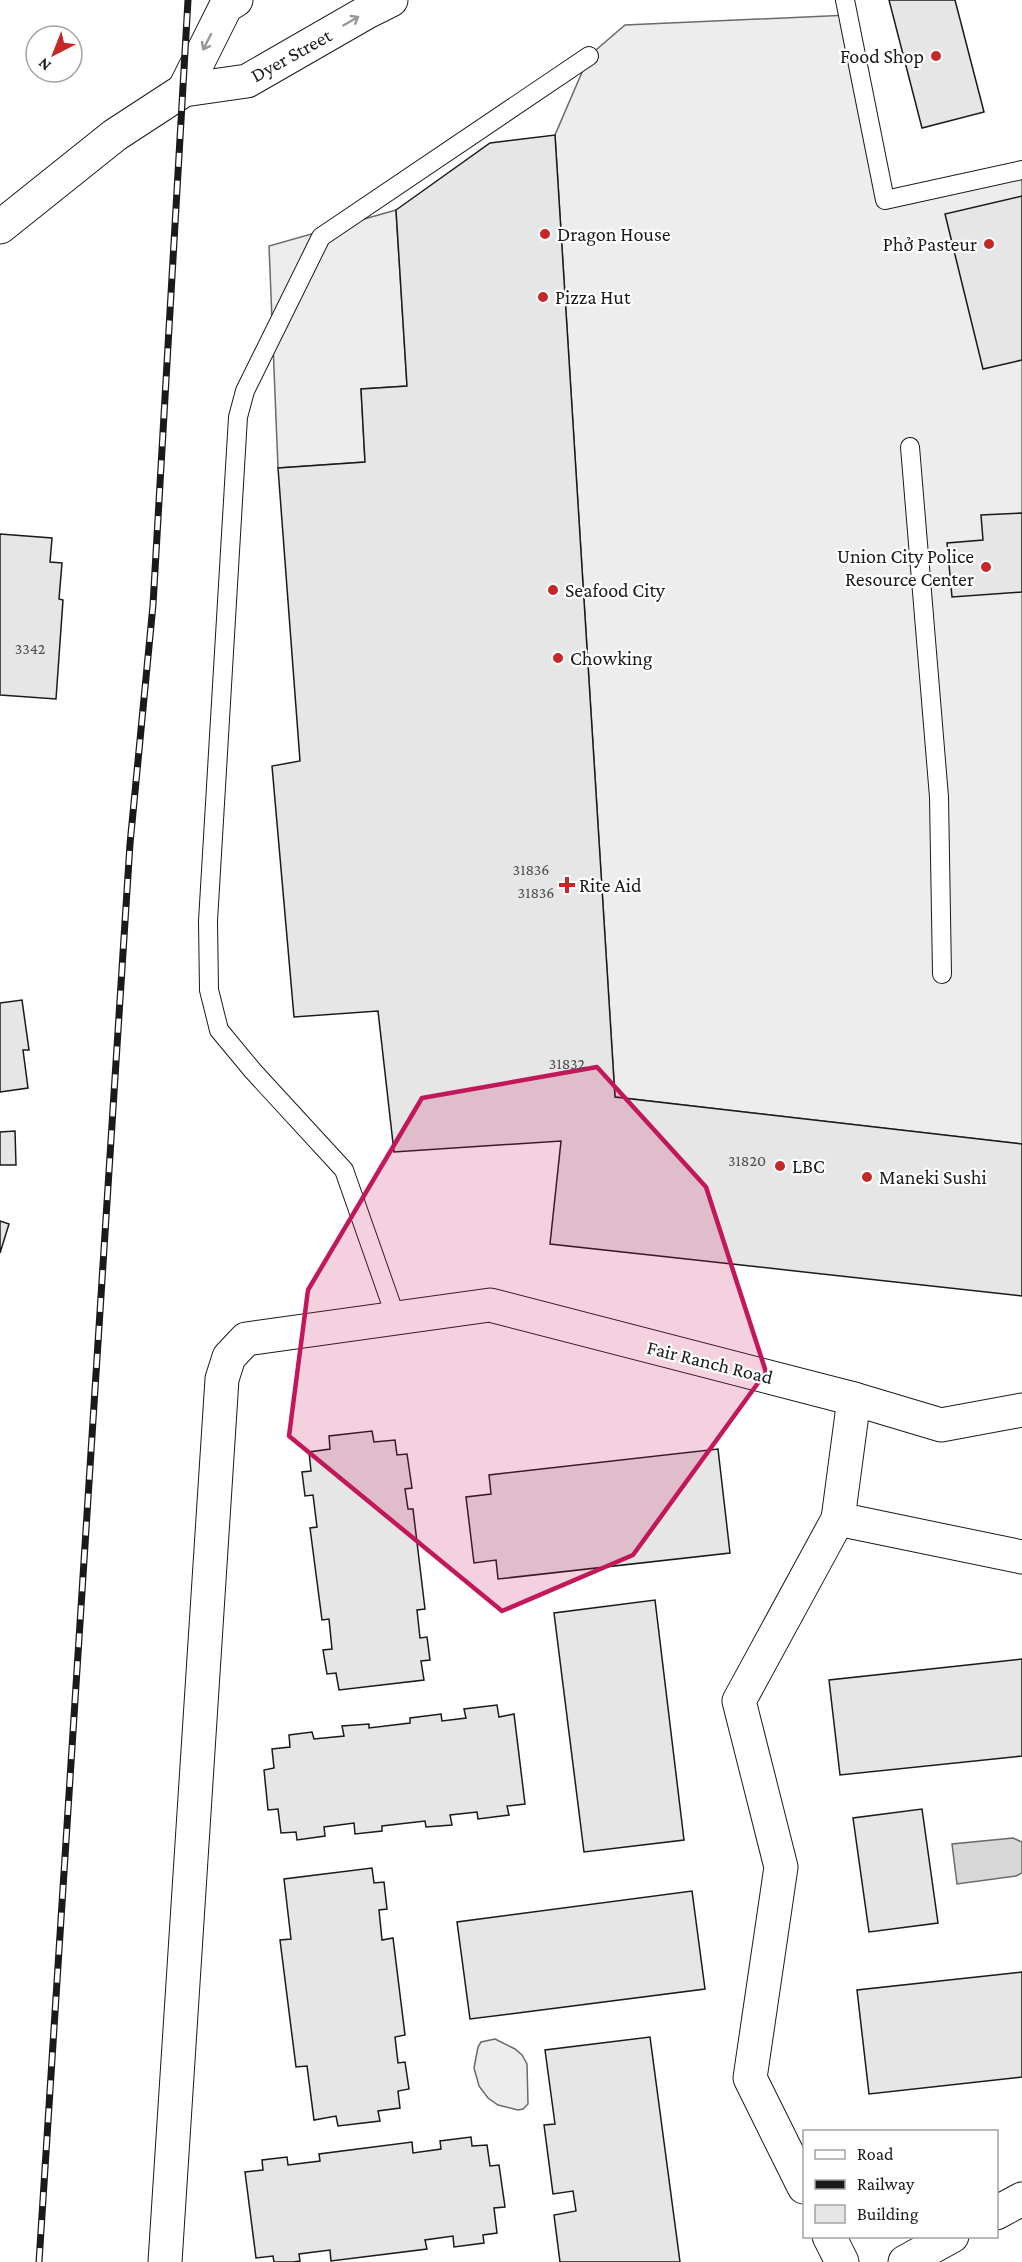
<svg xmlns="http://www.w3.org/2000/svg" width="1022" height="2262" font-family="'Crimson Pro',serif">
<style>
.built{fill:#ededed;stroke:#6a6a6a;stroke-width:1.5}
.water{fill:#d7d7d7;stroke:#6a6a6a;stroke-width:1.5}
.building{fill:#e6e6e6;stroke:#1a1a1a;stroke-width:1.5}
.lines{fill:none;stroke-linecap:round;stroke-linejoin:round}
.lane-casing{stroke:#1a1a1a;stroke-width:20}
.street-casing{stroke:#1a1a1a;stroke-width:35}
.secondary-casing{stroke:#1a1a1a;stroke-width:35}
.lane{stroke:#fff;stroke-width:18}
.street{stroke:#fff;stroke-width:33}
.secondary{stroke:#fff;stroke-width:33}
.rail-casing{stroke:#1a1a1a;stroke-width:7}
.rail{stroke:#fff;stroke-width:4.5;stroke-dasharray:14;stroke-linecap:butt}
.oneway{stroke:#989898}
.marked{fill:#c2185b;fill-opacity:0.2;stroke:#c2185b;stroke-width:4.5;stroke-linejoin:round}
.poi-dot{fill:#c62828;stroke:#fff;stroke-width:2}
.labels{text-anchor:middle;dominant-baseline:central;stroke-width:4.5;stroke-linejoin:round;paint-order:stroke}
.number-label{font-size:16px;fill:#4d4d4d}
.street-label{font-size:20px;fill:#1a1a1a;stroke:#fff}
.poi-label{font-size:20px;fill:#1a1a1a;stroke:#fff;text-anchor:start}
</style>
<rect width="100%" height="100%" fill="#fff"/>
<!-- built -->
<g class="built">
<path d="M849 15 885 199 1022 170V1144L615 1097 555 135 589 56 625 25Z"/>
<path d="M396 210 407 386 361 389 365 462 278 468 269 246Z"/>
<path d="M495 2039 515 2049 522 2055 527 2064 528 2104 523 2109 518 2110 498 2105 488 2098 479 2086 474 2068 478 2047 481 2042Z"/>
</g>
<!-- water -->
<path class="water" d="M1013 1838 1022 1842V1873L1016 1876 957 1884 952 1844Z"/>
<!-- building -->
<g class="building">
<path d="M889 0H955L984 112 922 128Z"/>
<path d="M555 135 615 1097 1022 1144V1296L550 1244 561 1141 394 1152 378 1011 294 1017 272 766 300 761 278 468 365 462 361 389 407 386 396 210 490 143Z"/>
<path d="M1022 196V360L983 369 945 214Z"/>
<path d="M1022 513V592L952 597 947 543 983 540 981 515Z"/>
<path d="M0 534 52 538 50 562 62 563 59 599 63 600 56 699 0 695Z"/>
<path d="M22 1000 29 1050H23L28 1088 0 1092V1003Z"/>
<path d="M15 1131 16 1165H0V1132Z"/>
<path d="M0 1221 9 1224 0 1253Z"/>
<path d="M372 1431 374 1442 395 1440 397 1455 407 1454 412 1488 405 1489 408 1509H413L425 1609 417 1610 420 1638 427 1637 430 1660 421 1661 424 1680 339 1690 336 1673 327 1674 323 1650 332 1649 329 1619 322 1620 310 1528 317 1527 313 1495 305 1496 302 1472 311 1471 309 1452 330 1449 329 1436Z"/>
<path d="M718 1449 730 1553 498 1579 496 1560 474 1563 466 1497 491 1494 489 1475Z"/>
<path d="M655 1600 684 1840 584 1852 554 1613Z"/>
<path d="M1022 1659V1756L840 1775 829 1680Z"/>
<path d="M497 1705 499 1717 514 1714 525 1804 507 1806 509 1815 478 1819 477 1812 450 1815 452 1825 426 1827 425 1821 382 1826V1831L355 1834 354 1823 324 1827 325 1836 297 1840 296 1832 281 1833 278 1809 268 1810 264 1770 274 1768 272 1749 290 1747 289 1735 312 1732 314 1739 344 1736 342 1726 369 1724V1728L410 1723V1718L441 1714 442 1721 466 1718 464 1709Z"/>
<path d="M922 1809 938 1923 869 1932 853 1818Z"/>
<path d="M372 1868 374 1883 384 1882 387 1909 379 1910 382 1940 393 1938 405 2035 395 2037 398 2063 405 2062 409 2089 398 2091 400 2108 378 2111 380 2121 338 2126 336 2116 314 2120 307 2066 296 2067 280 1940 291 1939 284 1879Z"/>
<path d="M692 1891 705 1989 470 2019 457 1922Z"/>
<path d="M1022 1972V2077L869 2094 857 1990Z"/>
<path d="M650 2037 680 2262H560L554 2215 576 2211 573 2191 553 2194 544 2125 555 2124 545 2050Z"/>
<path d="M471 2137 472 2146 487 2145 490 2166 499 2165 505 2207 494 2208 497 2233 483 2235 484 2243 454 2247 453 2236 425 2240 427 2249 331 2261 330 2250 299 2254 300 2261 293 2262H274L273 2256 256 2258 245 2172 263 2170 262 2160 287 2157 288 2165 320 2161 319 2154 412 2142 413 2153 441 2149 440 2141Z"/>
</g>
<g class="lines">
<defs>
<g id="lane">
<path d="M845 0 885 200 1022 170"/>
<path d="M910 447 939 797 942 974"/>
<path d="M396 1318 344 1170 253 1071 219 1030 209 990 208 921 238 417 245 391 321 237 589 56"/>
</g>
<g id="street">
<path d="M838 1519 854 1399"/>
<path d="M804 2187 750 2078 781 1867 739 1701 838 1519 1022 1557"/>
<path d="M996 2213 1022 2199"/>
<path d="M829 2236 842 2262"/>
<path d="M165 2262 222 1379 229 1357 246 1339 490 1305 854 1399 941 1425 1022 1410"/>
<path d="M905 2262 952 2236"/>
</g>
<g id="secondary">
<path d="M184 90 226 6 236 0"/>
<path d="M0 227 115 135 184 90 247 81 367 12 391 0"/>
</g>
</defs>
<!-- lane casing -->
<use href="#lane" class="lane-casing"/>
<!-- street casing -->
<use href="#street" class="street-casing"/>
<!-- secondary casing -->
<use href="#secondary" class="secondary-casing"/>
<!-- lane -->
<use href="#lane" class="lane"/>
<!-- street -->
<use href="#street" class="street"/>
<!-- secondary -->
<use href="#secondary" class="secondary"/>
<defs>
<path id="rail" d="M39 2262 130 844 153 605 188 0"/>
</defs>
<!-- rail casing -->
<use href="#rail" class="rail-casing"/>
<!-- rail -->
<use href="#rail" class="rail"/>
</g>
<!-- one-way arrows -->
<defs><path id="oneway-shaft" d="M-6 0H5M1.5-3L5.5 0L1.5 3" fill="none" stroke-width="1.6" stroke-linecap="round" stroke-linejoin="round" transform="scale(1.5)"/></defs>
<g class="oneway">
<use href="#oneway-shaft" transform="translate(351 21) rotate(-30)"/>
<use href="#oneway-shaft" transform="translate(207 42) rotate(117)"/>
</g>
<!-- marked area -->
<path class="marked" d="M597 1067 706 1187 766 1372 633 1555 502 1611 289 1436 308 1290 422 1098Z"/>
<!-- markers -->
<g class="poi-dot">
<circle cx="936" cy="56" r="6"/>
<circle cx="545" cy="234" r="6"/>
<circle cx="989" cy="244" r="6"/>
<circle cx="543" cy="297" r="6"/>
<circle cx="986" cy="567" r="6"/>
<circle cx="553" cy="590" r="6"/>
<circle cx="558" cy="658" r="6"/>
<path d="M564 876h6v6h6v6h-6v6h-6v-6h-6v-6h6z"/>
<circle cx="780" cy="1166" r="6"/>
<circle cx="867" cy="1177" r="6"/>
</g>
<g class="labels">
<!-- number labels -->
<g class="number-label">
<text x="30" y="648">3342</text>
<text x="531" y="869">31836</text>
<text x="536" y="892">31836</text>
<text x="567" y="1063">31832</text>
<text x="747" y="1160">31820</text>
</g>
<!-- street labels -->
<g class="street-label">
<text transform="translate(291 55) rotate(-29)">Dyer Street</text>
<text transform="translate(710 1362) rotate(14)">Fair Ranch Road</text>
</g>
<!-- poi labels -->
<g class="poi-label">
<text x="924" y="56" text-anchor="end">Food Shop</text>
<text x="557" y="234">Dragon House</text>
<text x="977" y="244" text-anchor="end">Phở Pasteur</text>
<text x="555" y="297">Pizza Hut</text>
<text x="974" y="556" text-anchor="end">Union City Police<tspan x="974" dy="23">Resource Center</tspan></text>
<text x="565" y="590">Seafood City</text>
<text x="570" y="658">Chowking</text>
<text x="579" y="885">Rite Aid</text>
<text x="792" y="1166">LBC</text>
<text x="879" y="1177">Maneki Sushi</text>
</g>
</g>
<!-- legend -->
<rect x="803" y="2130" width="195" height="108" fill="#ffffff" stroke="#a3a3a3" stroke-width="1.5"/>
<rect x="815" y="2150" width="30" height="9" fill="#ffffff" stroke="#a3a3a3" stroke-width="1.5"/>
<text x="857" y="2160" font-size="18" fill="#1a1a1a">Road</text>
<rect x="815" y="2180" width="30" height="9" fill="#1a1a1a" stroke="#a3a3a3" stroke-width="1.5"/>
<text x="857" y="2190" font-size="18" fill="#1a1a1a">Railway</text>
<rect x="815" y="2205" width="30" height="18" fill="#e6e6e6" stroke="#a3a3a3" stroke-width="1.5"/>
<text x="857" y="2220" font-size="18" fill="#1a1a1a">Building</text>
<!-- north arrow -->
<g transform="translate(54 54) rotate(222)"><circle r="28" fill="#ffffff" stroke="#a3a3a3" stroke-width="1.5"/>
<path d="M0-4.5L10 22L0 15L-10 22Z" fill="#c62828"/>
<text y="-9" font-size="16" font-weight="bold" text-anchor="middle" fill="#1a1a1a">N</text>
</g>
</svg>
